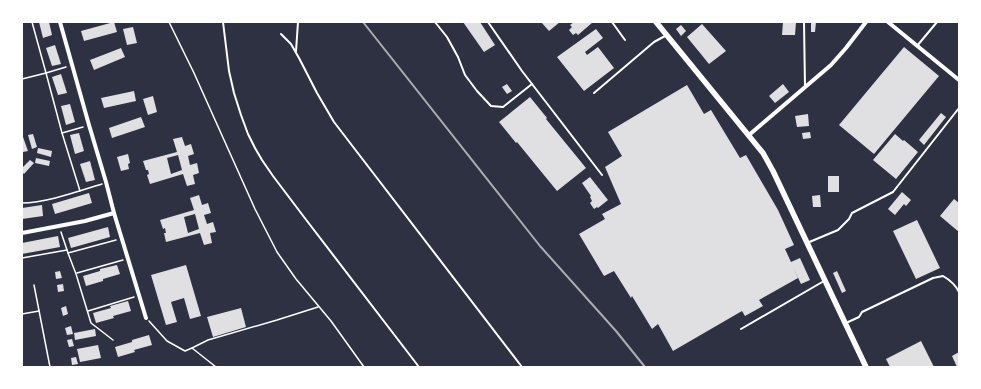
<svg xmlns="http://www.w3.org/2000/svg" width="981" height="389" font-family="'Varela Round',sans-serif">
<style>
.building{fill:#e0e0e3;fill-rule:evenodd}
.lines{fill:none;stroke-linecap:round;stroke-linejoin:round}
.path{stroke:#fff;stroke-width:1.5}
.service{stroke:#fff;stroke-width:2}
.minor{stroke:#fff;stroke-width:4}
.tertiary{stroke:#fff;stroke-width:5.5}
.rail{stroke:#abadb3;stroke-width:2}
</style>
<rect width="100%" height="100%" fill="#2d3142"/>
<!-- building -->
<g class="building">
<path d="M39 22H49L52 35 43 38Z"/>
<path d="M114 22 117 32 84 41 81 31Z"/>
<path d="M463 22H480L495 45 484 52Z"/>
<path d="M541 22H560L549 31Z"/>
<path d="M574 22H593L578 35 576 33 573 35 569 30 572 27 570 25Z"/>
<path d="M783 22H796L795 35H782Z"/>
<path d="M811 22H816L815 32H811Z"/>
<path d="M702 24 726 51 709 64 687 37Z"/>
<path d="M681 25 686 31 681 36 676 29Z"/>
<path d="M133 27 137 43 127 45 123 29Z"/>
<path d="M596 29 603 38 585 52 587 55 598 47 614 68 584 91 557 57Z"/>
<path d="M55 45 61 64 52 66 46 48Z"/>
<path d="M904 47 939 76 874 154 839 125Z"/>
<path d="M121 48 125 57 94 70 90 60Z"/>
<path d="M61 74 67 93 58 95 52 77Z"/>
<path d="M507 84 512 91 507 94 502 87Z"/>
<path d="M783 84 789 92 775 103 769 96Z"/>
<path d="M687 85 704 114 711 110 740 158 746 155 778 210 794 245 785 249 791 262 800 258 810 280 801 284 792 265 798 278 759 300 763 306 745 316 742 311 673 351 658 324 652 329 632 296 631 298 614 271 604 276 579 234 605 219 602 214 621 204 605 167 622 156 608 132Z"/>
<path d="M134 91 136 101 104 108 101 98Z"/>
<path d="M153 96 157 112 148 115 143 99Z"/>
<path d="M530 97 547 118 546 119 586 168 557 191 517 142 516 143 499 122Z"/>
<path d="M70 104 75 122 66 125 61 106Z"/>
<path d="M941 113 946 117 924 145 919 140Z"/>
<path d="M808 114 809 126 797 127 795 116Z"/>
<path d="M141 117 145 127 112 138 109 128Z"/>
<path d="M810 132 811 138 803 139 802 133Z"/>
<path d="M79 133 84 151 75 154 70 135Z"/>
<path d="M33 134 37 147 32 149 28 135Z"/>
<path d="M895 134 903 141 904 140 918 152 896 179 873 160Z"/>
<path d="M22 137H23L28 151 23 152Z"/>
<path d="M182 137 185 146 191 144 194 154 188 156 190 165 197 163 199 173 193 175 195 184 187 186 183 174 150 184 147 175 149 174 148 170H146L143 161 177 152 173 139ZM178 155 182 170 171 174 167 158Z"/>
<path d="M38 148 52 151 51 157 37 153Z"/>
<path d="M128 154 130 163 128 164 129 169 121 171 117 157Z"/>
<path d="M36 158 50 161 49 166 35 163Z"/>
<path d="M30 160 34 163 24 174 22 172V168Z"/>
<path d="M90 161 95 180 86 182 80 164Z"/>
<rect x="828" y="176" width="11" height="16"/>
<path d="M590 177 608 200 598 208 597 207 594 209 590 203 592 201 590 197 591 196 582 183Z"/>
<path d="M902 192 911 200 906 206 904 204 895 215 888 209Z"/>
<path d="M89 193 92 203 55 214 52 204Z"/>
<path d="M199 195 202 205 208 203 211 213 204 215 207 224 213 222 216 232 210 233 212 243 204 245 200 233 166 242 164 233H166L165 228 163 229 160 220 194 210 190 198ZM195 214 199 229 188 233 184 217Z"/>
<path d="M820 195 821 207H813L812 196Z"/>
<path d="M954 199 959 203V232L940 216Z"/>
<path d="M42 205 43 216 22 219V208Z"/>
<path d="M917 220 940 268 916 279 893 231Z"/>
<path d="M108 227 110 237 71 248 68 238Z"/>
<path d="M58 236 60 247 22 254V243Z"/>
<path d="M117 265 120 274 103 279V281L86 286 83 276 100 271V269Z"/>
<path d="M186 265 201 316 190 319 184 298 171 302 177 322 166 325 151 275Z"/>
<path d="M60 271 62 278 56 279 55 272Z"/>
<path d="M837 271 846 291 842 293 833 273Z"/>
<path d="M63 284 64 291 58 292 57 285Z"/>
<path d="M128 301 131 311 113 316 114 318 96 323 93 313 111 308 110 306Z"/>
<path d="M66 306 68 314 63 316 61 308Z"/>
<path d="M241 308 246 327 213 337 207 317Z"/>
<path d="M71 326 73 334 67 335 65 328Z"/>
<path d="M95 329 96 336 75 340 74 333Z"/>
<path d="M149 335 152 345 134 350 135 352 118 357 115 347 132 342V340Z"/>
<path d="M72 339 74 346 69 347 67 340Z"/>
<path d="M921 341 934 367H890L886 359Z"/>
<path d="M98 345 101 358 80 362 77 349Z"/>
<path d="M959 352V367H957L952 356Z"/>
<path d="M76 357 78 364 72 365 71 358Z"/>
</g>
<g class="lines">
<!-- path -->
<g class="path">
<path d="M32 22 46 73 62 133 80 191"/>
<path d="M169 22 194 73 255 209 277 252 296 279 331 321 364 367"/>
<path d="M22 79 46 73 66 67"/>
<path d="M22 87V79"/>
<path d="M62 133 83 127"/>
<path d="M22 203C46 203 79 191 102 184"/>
<path d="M61 232 68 253 76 274 91 323 113 340"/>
<path d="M68 253 116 240"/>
<path d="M22 258 67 250"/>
<path d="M77 273 123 260"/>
<path d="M34 285 50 367"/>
<path d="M88 311 134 297"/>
<path d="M22 314 39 311"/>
<path d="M149 321 167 341 185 351 192 348 208 340 277 320 318 307"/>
<path d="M192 348 216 367"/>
</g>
<!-- service -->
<g class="service">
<path d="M223 22 229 71 234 93 241 115 248 134 255 148 262 160 273 176 304 217 419 367"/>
<path d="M435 22 447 37 458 57 465 75 477 91 491 106 503 107 532 84"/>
<path d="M488 22 522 71 602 175"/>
<path d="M612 22 625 40"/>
<path d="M804 22 805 87"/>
<path d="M281 34 291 44 299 58 317 93 334 122 344 135 522 367"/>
<path d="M917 46 937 22"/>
<path d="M296 51 298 22"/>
<path d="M594 93 654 42 665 36"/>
<path d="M807 243 838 230 849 219 852 213 893 192 959 108"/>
<path d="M846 323 859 317 862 312 933 278 943 276C950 280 955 284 959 292"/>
<path d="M741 329 824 281"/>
</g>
<!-- minor -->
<g class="minor">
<path d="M60 22 89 125 106 182 114 213 146 318"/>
<path d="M888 22 959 80"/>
<path d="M749 135 831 65 846 48 866 22"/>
<path d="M22 233 85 221 114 213"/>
</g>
<!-- tertiary -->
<path class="tertiary" d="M656 22 763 153 773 171 866 367"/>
<!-- rail -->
<path class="rail" d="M363 22 540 246 616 331 645 367"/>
</g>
<!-- border -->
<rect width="981" height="389" fill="none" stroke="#ffffff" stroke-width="46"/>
</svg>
